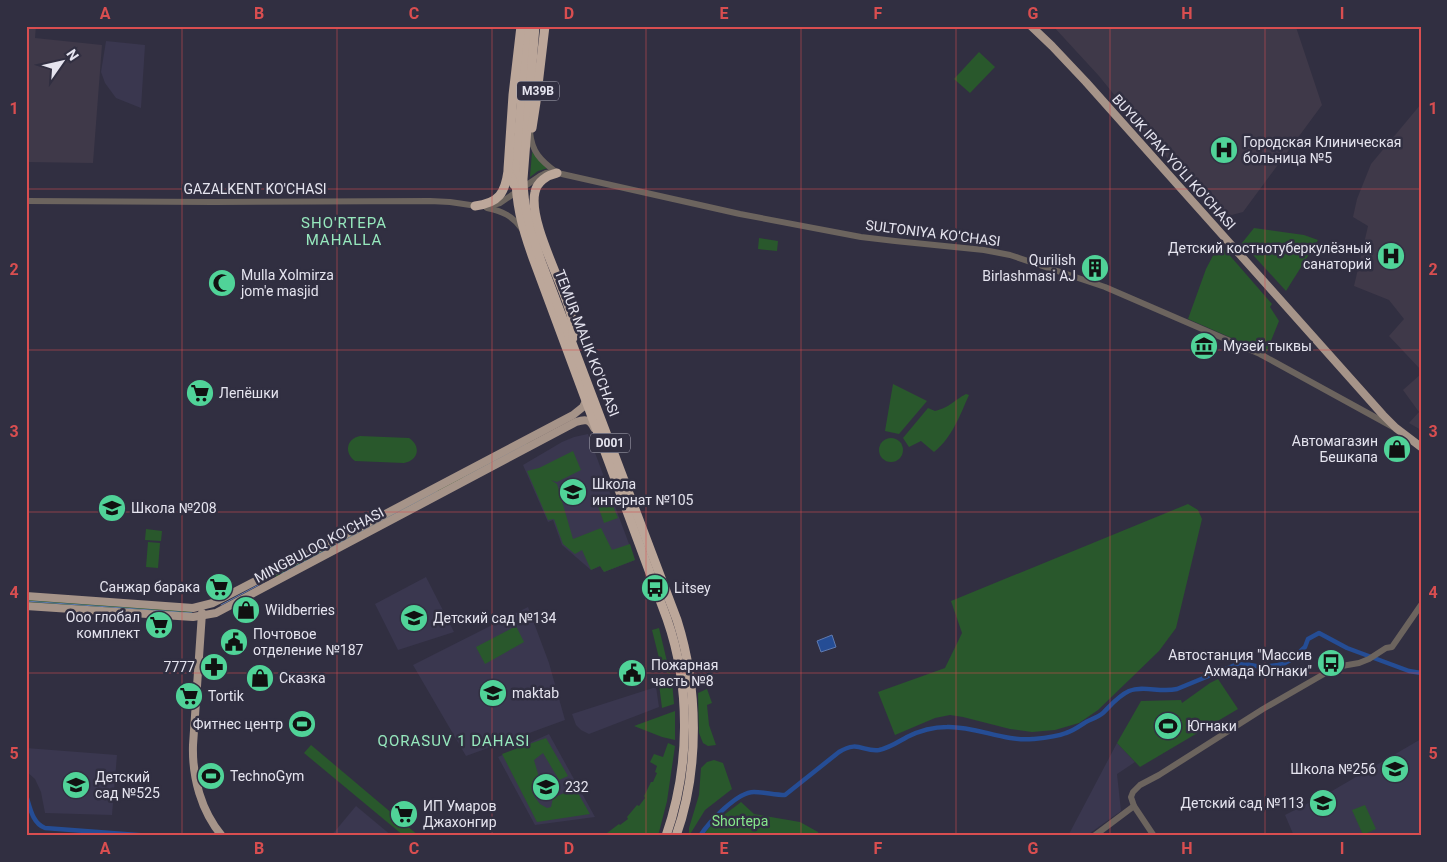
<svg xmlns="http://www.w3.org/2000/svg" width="1447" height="862" font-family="Roboto,sans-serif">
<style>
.built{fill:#3a374f}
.medical{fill:#3f3949}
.green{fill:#29582c}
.water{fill:#254d95;stroke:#5f7ab0}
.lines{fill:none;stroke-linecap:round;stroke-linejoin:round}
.stream{stroke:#5f7ab0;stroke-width:1}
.canal{stroke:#254d95;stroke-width:4.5}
.minor{stroke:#6c645e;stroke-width:6}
.major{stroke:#a69489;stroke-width:8}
.highway{stroke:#bca79a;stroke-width:9}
.grid{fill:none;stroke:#d94e50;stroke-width:1;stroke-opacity:0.55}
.labels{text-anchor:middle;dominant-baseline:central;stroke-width:5;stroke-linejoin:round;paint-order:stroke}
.shield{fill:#312f41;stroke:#afaebb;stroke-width:1}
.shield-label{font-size:12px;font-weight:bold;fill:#e5e4ef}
.poi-label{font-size:14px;fill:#e5e4ef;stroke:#312f41;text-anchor:start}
.street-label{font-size:14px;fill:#e5e4ef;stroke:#312f41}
.park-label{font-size:14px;fill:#85e78b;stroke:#312f41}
.neighbourhood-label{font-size:15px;letter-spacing:1px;fill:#96e8bd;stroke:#312f41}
.neatline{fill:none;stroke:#d94e50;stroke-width:2}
.grid-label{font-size:16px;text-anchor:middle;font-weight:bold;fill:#d94e50}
</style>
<rect width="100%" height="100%" fill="#312f41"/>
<!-- built -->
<g class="built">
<path d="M106 41 145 45 141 108 116 98 105 83 101 72Z"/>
<path d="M588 434 635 560 604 572 600 566 591 570 562 545 553 520 548 522 523 465 562 442 574 437Z"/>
<path d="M426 577 454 632 398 650 375 604Z"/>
<path d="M528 607 549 663 565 720 466 756 413 665Z"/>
<path d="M656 687 659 707 589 734 581 730 576 725 572 714Z"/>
<path d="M549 734 595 817 535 825 498 757Z"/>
<path d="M1421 739V836H1294L1285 815 1332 791Z"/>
<path d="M1117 743 1135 762 1117 774 1121 811 1086 836H1068Z"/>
<path d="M26 748 117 755 112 815 45 813 41 792 35 779 26 771Z"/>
<path d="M356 806 392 836H331Z"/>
</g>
<!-- medical -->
<g class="medical">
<path d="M26 26H36L35 38 102 45 93 163 26 162Z"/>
<path d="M1053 26H1293L1296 27 1322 105 1243 212 1224 217 1201 196 1118 103 1116 97 1099 76Z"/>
<path d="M1421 104V370L1389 336 1404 319 1389 300 1354 286 1368 226 1353 217 1357 199 1371 164Z"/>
<path d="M1421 374V430L1409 423 1419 412 1403 390Z"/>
</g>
<!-- green -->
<g class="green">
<path d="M979 52 995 67 970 93 954 79Z"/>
<path d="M532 152 548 168 538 171 530 177Z"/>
<path d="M1254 228 1304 235 1318 240 1286 291 1242 243Z"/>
<path d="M759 238 778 241 777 251 758 249Z"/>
<path d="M1218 246 1225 250 1272 304 1270 307 1279 321 1266 353 1188 319 1206 269Z"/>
<path d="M893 384 927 401 899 434 885 431Z"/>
<path d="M966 394 969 395C960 415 952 438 934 452L921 441 909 447 903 438 928 408 935 411C951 407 954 400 966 394Z"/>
<path d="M360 436 409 438C421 446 419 460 404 463L355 461C344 453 346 439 360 436Z"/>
<circle cx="891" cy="450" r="12"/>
<path d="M528 442 529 444 276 578 275 575Z"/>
<path d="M573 451 581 470 557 482 551 480 557 484 573 539 601 528 612 550 630 544 635 560 604 572 600 566 591 570 582 550 575 554 563 544 554 519 548 520 527 471 539 468Z"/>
<path d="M611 501 618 518 604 523 598 506Z"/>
<path d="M1188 504 1198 510 1202 519 1176 628 1159 651 1098 710 1079 723 1055 730 1032 732 1010 729 963 717 950 715 935 718 895 735 878 692 945 668 962 633 951 601Z"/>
<path d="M146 529 162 531 161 541 145 540Z"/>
<path d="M148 542 160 543 158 568 146 567Z"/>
<path d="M26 599 192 611 191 614 26 602Z"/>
<path d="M516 626 524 642 485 664 476 647Z"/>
<path d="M659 628 670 674 662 670 652 630Z"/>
<path d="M1218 679 1238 709 1140 767 1117 743 1141 701 1181 700 1182 703 1210 683Z"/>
<path d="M672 682 674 704 662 708 659 684Z"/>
<path d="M707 689 712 703 707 705 709 725 716 745 708 746 703 743 699 733 698 693Z"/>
<path d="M675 711V740L662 737 634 726Z"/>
<path d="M546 738 568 776 559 780 543 753 534 760C538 775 543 782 534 796L540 804 547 808 551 807 553 798 575 788 590 814 537 822 502 754Z"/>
<path d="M668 743 675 746 667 801 658 836H603L619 824 620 825 628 819 627 817 637 805 639 806 645 798 644 796 651 782H653L657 773 655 772 657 766 650 762 654 754 663 757Z"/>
<path d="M311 745 419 836H404L304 753Z"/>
<path d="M714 760 723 763 732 789 705 810 689 836V828L699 795 701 768 707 762Z"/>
<path d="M741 802 754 814 800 822 818 832 819 836H703C712 821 729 812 741 802Z"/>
<path d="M1365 805 1376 829 1363 835 1352 810Z"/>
</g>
<!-- water -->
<path class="water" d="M832 635 836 647 821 652 817 641Z"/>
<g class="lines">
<!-- stream -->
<g class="stream">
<path d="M463 478 526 444"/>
<path d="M281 574 437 491"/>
<path d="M26 601 192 613"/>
<path d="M221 605 264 582"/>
</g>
<!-- canal -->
<g class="canal">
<path d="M26 795C30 807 32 823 45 828L151 836"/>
<path d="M700 836C709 822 737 792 754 792 764 792 775 795 785 795L839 752C858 740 863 752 879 750 889 748 898 742 907 737 919 731 933 727 947 727 976 726 1004 742 1033 739 1044 738 1056 737 1066 733 1073 731 1080 726 1086 722 1092 719 1098 717 1103 713 1111 705 1118 696 1129 691 1144 685 1160 693 1177 689L1240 663 1261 667 1278 665 1285 663 1292 659 1305 647 1308 639 1319 633 1347 648 1409 671 1421 673"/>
</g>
<!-- minor -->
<g class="minor">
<path d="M530 132C532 152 540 160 556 172"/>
<path d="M26 201 214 202 430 201 450 202 477 206"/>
<path d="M486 207 500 203 540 176 546 173 553 172 740 214 861 237 895 241 984 250 1010 255 1105 287 1260 354 1393 427"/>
<path d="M487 208C502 211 513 216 522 229"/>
<path d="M1094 836 1134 806"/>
<path d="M1154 836 1134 806 1131 797 1133 792 1140 785 1159 775 1263 709 1336 667 1359 663 1369 659 1386 648 1392 647 1421 605"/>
</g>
<!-- major -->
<g class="major">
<path d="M1031 26 1052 46 1086 82 1383 415 1396 428 1421 447"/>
<path d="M26 596 193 608 213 603 372 521 573 415 583 407 586 401"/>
<path d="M26 606 193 617 216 613 576 422C585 419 590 419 594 428"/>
<path d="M202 613 193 745C192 777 201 811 222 836"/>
</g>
<!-- highway -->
<g class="highway">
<path d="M527 26 516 169C515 202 522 227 533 258L667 619C691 688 690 767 666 836"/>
<path d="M535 26 523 179C523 208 532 234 541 261L677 620C698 686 700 769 676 836"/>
<path d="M532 128 536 102 545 26"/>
<path d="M557 173C547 175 537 182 535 192 528 222 563 283 571 315 573 322 573 330 573 338"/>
<path d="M514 185 508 169 513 95 521 26"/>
<path d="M475 206C499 203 505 193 508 171"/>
</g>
</g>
<!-- grid -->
<path class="grid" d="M182 26V836M337 26V836M492 26V836M646 26V836M801 26V836M956 26V836M1110 26V836M1265 26V836M26 189H1421M26 350H1421M26 512H1421M26 673H1421"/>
<!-- icons -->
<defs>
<symbol id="hospital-disc" viewBox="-11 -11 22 22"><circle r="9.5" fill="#50d398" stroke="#312f41"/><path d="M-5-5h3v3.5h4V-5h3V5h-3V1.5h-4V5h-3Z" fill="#111"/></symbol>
<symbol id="building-disc" viewBox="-11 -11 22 22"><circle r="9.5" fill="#50d398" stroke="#312f41"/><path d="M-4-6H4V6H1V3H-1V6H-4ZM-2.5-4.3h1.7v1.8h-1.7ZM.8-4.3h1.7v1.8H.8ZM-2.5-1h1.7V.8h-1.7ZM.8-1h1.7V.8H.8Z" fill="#111"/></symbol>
<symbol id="mosque-disc" viewBox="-11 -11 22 22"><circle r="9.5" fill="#50d398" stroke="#312f41"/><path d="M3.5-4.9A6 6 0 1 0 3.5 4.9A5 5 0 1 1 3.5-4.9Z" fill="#111"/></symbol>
<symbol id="museum-disc" viewBox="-11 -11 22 22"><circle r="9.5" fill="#50d398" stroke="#312f41"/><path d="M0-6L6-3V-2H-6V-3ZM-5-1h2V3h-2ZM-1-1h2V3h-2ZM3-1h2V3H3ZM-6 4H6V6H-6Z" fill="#111"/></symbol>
<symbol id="supermarket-disc" viewBox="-11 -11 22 22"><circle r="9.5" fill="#50d398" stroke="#312f41"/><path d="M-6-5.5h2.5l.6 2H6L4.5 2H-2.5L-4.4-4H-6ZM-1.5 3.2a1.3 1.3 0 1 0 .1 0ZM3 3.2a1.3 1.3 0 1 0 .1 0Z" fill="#111"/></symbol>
<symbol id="shop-disc" viewBox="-11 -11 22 22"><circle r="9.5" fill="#50d398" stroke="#312f41"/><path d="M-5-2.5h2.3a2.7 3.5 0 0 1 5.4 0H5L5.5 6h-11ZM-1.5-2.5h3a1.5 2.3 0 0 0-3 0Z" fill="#111"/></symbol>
<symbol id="school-disc" viewBox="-11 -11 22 22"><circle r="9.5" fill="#50d398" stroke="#312f41"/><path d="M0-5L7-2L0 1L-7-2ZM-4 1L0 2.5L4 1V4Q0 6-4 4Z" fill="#111"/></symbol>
<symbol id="bus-disc" viewBox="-11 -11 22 22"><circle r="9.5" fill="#50d398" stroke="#312f41"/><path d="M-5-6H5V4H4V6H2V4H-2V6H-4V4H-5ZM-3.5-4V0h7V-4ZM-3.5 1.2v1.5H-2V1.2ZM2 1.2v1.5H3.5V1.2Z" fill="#111"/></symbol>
<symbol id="civic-disc" viewBox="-11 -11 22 22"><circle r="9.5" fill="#50d398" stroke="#312f41"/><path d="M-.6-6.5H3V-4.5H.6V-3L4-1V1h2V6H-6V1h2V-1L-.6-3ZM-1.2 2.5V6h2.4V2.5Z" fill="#111"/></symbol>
<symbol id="pharmacy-disc" viewBox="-11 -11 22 22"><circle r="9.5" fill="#50d398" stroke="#312f41"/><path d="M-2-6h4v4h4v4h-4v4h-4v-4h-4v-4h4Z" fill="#111"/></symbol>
<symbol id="stadium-disc" viewBox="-11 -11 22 22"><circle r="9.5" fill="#50d398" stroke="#312f41"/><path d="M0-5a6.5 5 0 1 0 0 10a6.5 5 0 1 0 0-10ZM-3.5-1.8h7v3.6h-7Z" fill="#111"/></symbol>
</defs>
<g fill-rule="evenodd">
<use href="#hospital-disc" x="1208" y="134" width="32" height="32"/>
<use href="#hospital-disc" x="1375" y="240" width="32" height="32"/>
<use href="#building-disc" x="1079" y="252" width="32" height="32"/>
<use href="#mosque-disc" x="206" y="267" width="32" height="32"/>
<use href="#museum-disc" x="1188" y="330" width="32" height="32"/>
<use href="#supermarket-disc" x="184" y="377" width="32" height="32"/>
<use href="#shop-disc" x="1381" y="433" width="32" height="32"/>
<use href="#school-disc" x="557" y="476" width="32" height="32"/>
<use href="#school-disc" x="96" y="492" width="32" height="32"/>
<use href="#supermarket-disc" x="203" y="571" width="32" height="32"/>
<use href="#bus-disc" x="639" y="572" width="32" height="32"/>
<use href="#shop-disc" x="230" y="594" width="32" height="32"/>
<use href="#school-disc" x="398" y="602" width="32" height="32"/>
<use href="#supermarket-disc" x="143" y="609" width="32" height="32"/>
<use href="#civic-disc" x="218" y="626" width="32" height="32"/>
<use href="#bus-disc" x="1315" y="647" width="32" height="32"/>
<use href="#pharmacy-disc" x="198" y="651" width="32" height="32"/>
<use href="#civic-disc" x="616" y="657" width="32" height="32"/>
<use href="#shop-disc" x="244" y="662" width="32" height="32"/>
<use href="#school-disc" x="477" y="677" width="32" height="32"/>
<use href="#supermarket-disc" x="173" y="680" width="32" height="32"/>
<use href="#stadium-disc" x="286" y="708" width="32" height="32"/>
<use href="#stadium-disc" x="1152" y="710" width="32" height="32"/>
<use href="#school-disc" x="1379" y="753" width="32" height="32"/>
<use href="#stadium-disc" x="195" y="760" width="32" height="32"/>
<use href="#school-disc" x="60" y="769" width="32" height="32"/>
<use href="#school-disc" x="530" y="771" width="32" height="32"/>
<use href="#school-disc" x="1307" y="787" width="32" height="32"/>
<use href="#supermarket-disc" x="388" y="798" width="32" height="32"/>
</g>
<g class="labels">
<!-- shield labels -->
<g class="shield">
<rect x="517" y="81.5" width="42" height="19" rx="4"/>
<rect x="590" y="433.5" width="40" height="19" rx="4"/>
</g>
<g class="shield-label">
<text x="538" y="91">M39B</text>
<text x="610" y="443">D001</text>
</g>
<!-- poi labels -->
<g class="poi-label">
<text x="1243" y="142">Городская Клиническая<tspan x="1243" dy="16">больница №5</tspan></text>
<text x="1372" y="248" text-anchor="end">Детский костнотуберкулёзный<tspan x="1372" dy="16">санаторий</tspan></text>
<text x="1076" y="260" text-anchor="end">Qurilish<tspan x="1076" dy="16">Birlashmasi AJ</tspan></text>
<text x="241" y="275">Mulla Xolmirza<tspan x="241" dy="16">jom'e masjid</tspan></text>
<text x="1223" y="346">Музей тыквы</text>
<text x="219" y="393">Лепёшки</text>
<text x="1378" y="441" text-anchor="end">Автомагазин<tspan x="1378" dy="16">Бешкапа</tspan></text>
<text x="592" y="484">Школа<tspan x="592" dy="16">интернат №105</tspan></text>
<text x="131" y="508">Школа №208</text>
<text x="200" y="587" text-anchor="end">Санжар барака</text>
<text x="674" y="588">Litsey</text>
<text x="265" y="610">Wildberries</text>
<text x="140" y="617" text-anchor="end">Ооо глобал<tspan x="140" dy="16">комплект</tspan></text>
<text x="433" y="618">Детский сад №134</text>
<text x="253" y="634">Почтовое<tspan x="253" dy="16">отделение №187</tspan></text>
<text x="1312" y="655" text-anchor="end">Автостанция "Массив<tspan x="1312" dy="16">Ахмада Югнаки"</tspan></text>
<text x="651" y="665">Пожарная<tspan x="651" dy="16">часть №8</tspan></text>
<text x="195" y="667" text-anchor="end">7777</text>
<text x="279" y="678">Сказка</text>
<text x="512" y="693">maktab</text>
<text x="208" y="696">Tortik</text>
<text x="283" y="724" text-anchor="end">Фитнес центр</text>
<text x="1187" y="726">Югнаки</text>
<text x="1376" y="769" text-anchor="end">Школа №256</text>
<text x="230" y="776">TechnoGym</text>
<text x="95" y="777">Детский<tspan x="95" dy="16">сад №525</tspan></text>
<text x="565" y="787">232</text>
<text x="1304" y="803" text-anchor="end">Детский сад №113</text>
<text x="423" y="806">ИП Умаров<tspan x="423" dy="16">Джахонгир</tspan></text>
</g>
<!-- street labels -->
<g class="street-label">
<text transform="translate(1174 162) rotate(48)">BUYUK IPAK YO'LI KO'CHASI</text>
<text x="255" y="189">GAZALKENT KO'CHASI</text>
<text transform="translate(933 233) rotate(7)">SULTONIYA KO'CHASI</text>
<text transform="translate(587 343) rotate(69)">TEMUR MALIK KO'CHASI</text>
<text transform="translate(319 545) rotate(-28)">MINGBULOQ KO'CHASI</text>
</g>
<!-- park labels -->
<g class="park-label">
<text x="740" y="821">Shortepa</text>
</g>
<!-- neighbourhood labels -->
<g class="neighbourhood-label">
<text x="344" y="223">SHO'RTEPA<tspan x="344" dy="17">MAHALLA</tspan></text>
<text x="454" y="741">QORASUV 1 DAHASI</text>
</g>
</g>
<!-- border -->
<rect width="1447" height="862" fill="none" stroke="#312f41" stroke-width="55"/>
<!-- north arrow -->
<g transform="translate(62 62) rotate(56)" stroke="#312f41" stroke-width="4" paint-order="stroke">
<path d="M0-4L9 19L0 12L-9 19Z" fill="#e5e4ef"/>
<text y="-8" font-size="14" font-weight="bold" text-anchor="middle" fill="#e5e4ef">N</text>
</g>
<rect x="28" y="28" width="1392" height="806" class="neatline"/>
<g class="grid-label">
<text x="105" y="19">A</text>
<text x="259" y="19">B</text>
<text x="414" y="19">C</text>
<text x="569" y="19">D</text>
<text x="724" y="19">E</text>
<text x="878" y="19">F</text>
<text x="1033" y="19">G</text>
<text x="1187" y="19">H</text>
<text x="1342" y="19">I</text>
<text x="14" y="114">1</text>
<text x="1433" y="114">1</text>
<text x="14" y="275">2</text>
<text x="1433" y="275">2</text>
<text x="14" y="437">3</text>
<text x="1433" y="437">3</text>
<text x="14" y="598">4</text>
<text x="1433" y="598">4</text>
<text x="14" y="759">5</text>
<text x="1433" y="759">5</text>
<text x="105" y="854">A</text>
<text x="259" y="854">B</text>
<text x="414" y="854">C</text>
<text x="569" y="854">D</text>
<text x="724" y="854">E</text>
<text x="878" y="854">F</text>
<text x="1033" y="854">G</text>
<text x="1187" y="854">H</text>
<text x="1342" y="854">I</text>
</g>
</svg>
